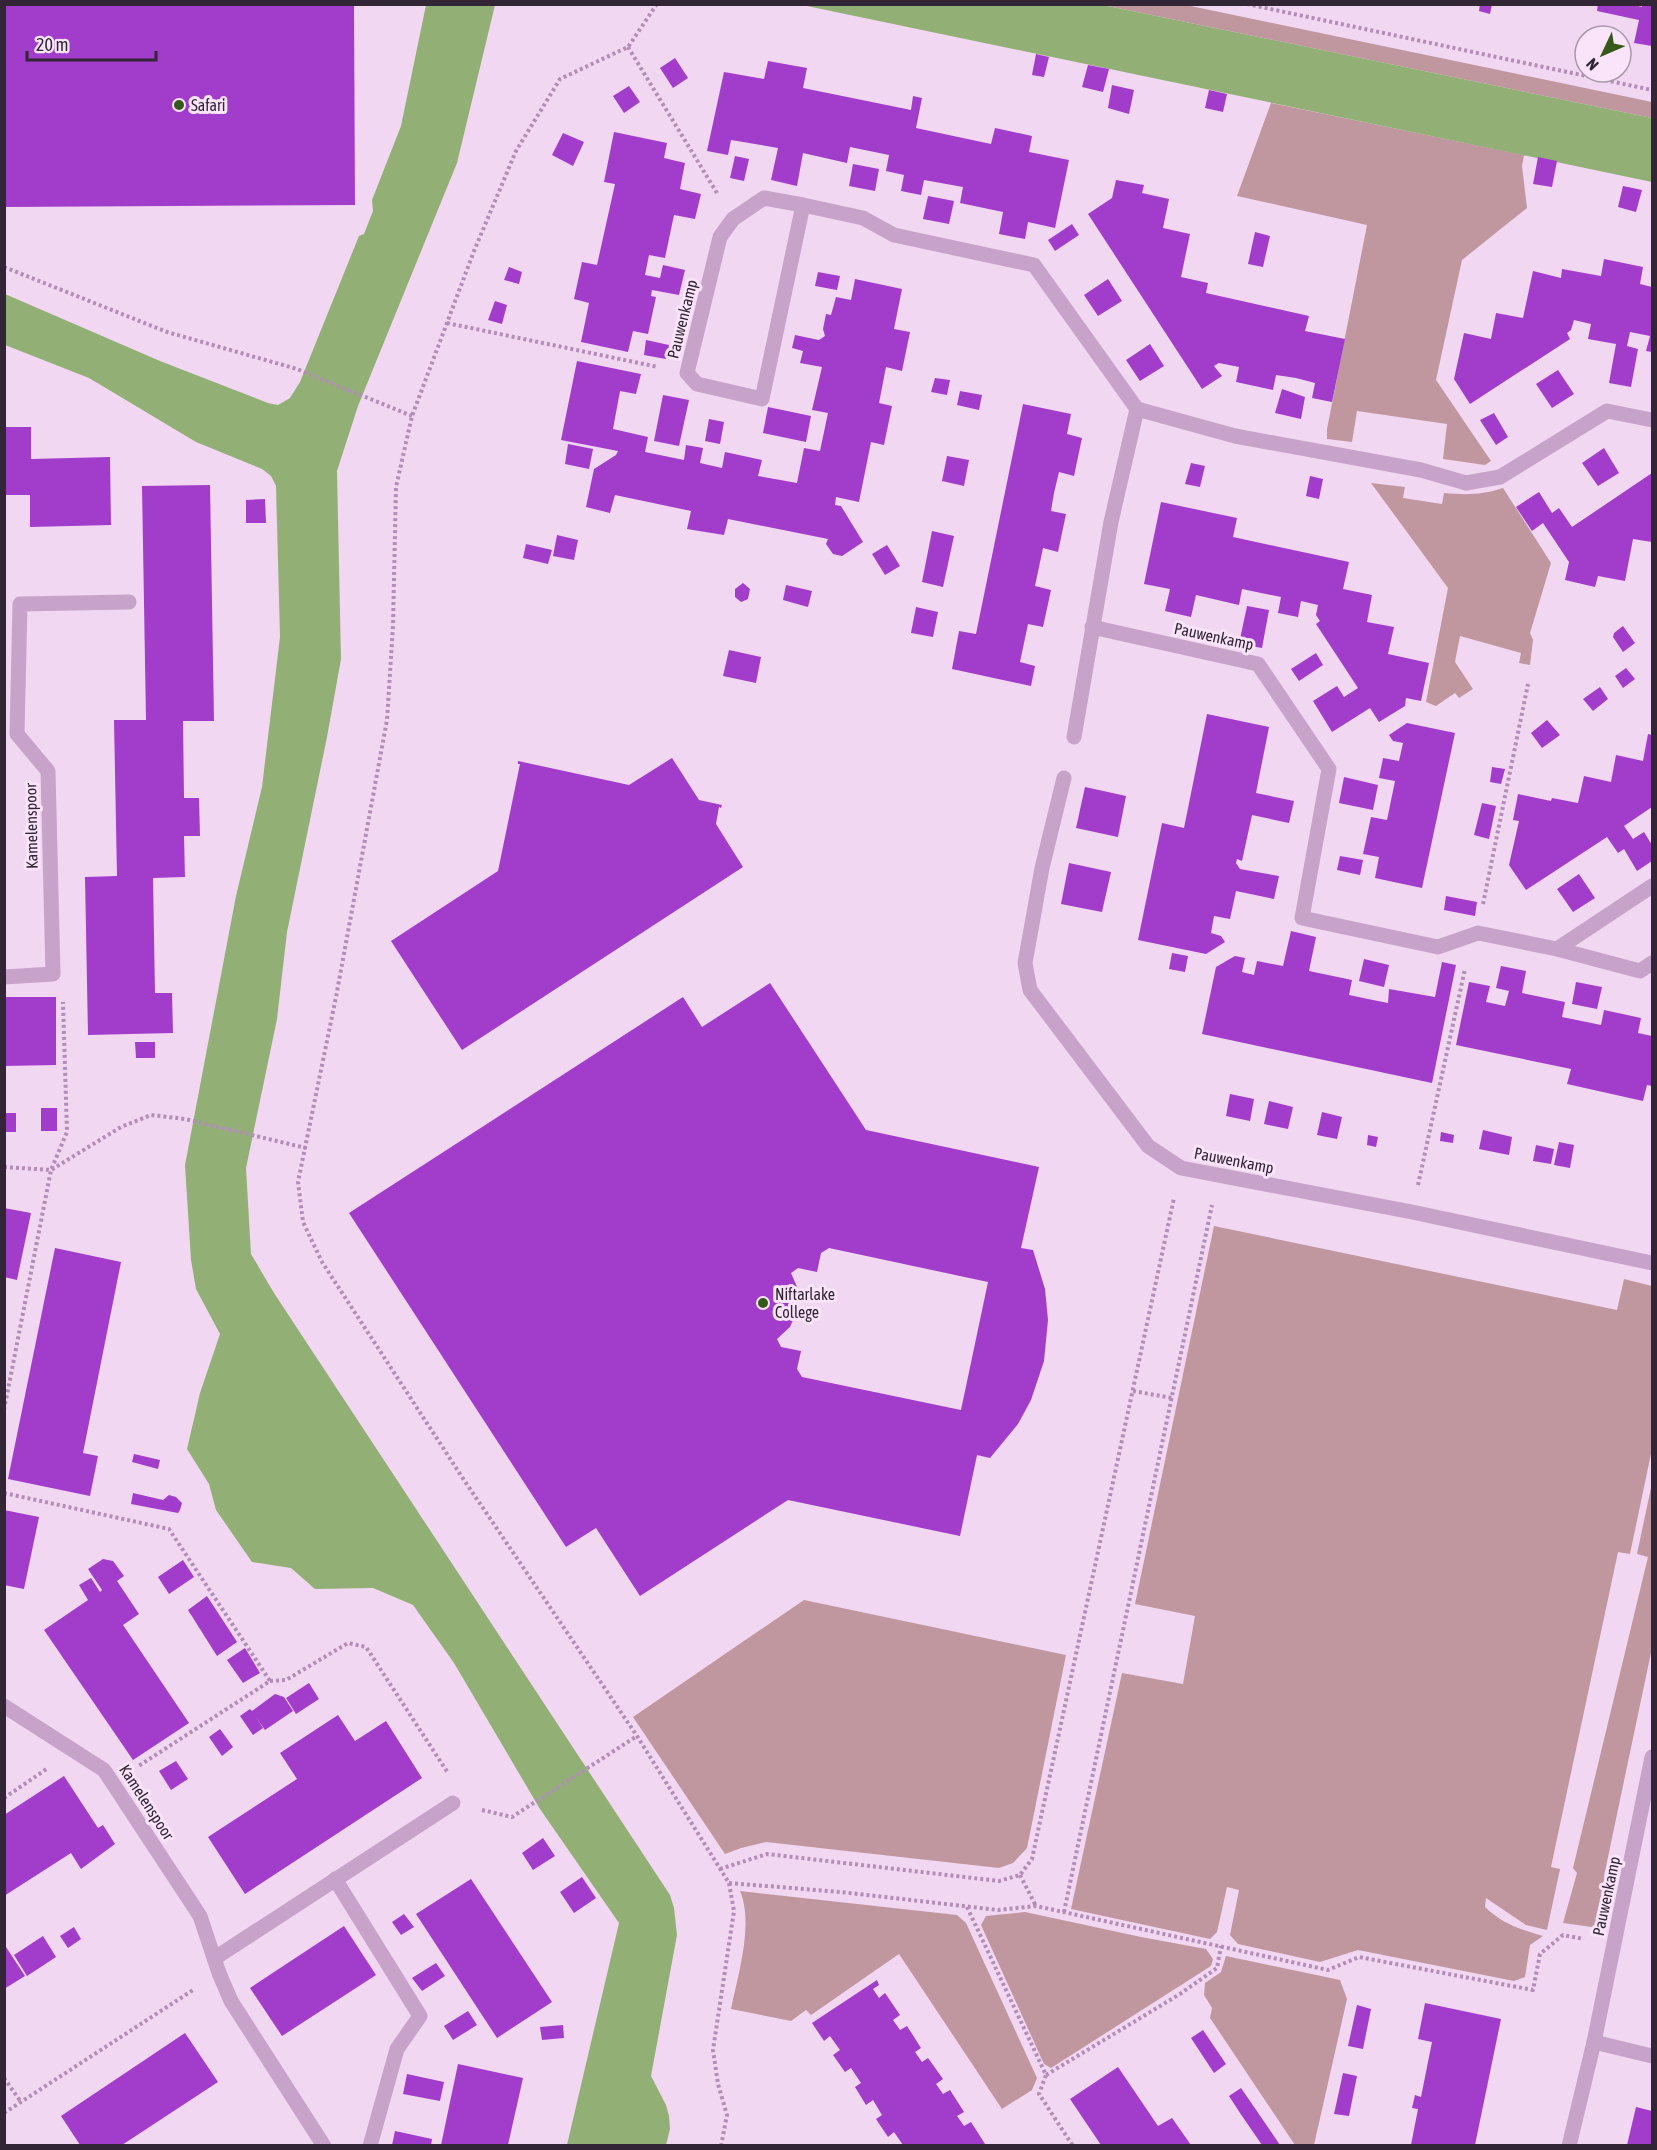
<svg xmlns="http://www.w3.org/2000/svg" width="1657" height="2150" font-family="'Asap Condensed',sans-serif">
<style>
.green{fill:#c1979f}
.water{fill:#92b075}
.building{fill:#a23ccb;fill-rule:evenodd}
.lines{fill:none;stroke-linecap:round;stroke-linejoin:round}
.path{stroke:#b28db6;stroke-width:4;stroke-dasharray:3 3;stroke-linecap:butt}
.street{stroke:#c7a3ca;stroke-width:15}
.poi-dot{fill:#365819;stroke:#fae4fa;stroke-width:2}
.labels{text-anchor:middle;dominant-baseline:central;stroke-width:6;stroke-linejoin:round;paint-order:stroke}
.poi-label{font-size:16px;fill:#322535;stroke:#fae4fa;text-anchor:start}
.street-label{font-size:16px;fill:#322535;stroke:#fae4fa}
</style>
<rect width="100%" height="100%" fill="#f2d7f2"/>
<!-- green -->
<g class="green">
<path d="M1103 5H1186L1652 102V118Z"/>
<path d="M1271 103 1524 155 1522 166 1527 208 1462 260 1436 380 1491 461 1485 465 1443 459 1447 424 1357 411 1352 442 1327 439V429L1367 225 1237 196Z"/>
<path d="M1371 483 1405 487 1403 498 1442 504 1444 493C1465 495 1482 495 1503 488L1551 563 1530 633 1533 640 1530 665 1519 663 1521 653 1460 636 1455 662 1473 689 1459 698 1455 693 1436 706 1426 702 1448 588Z"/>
<path d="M1214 1226 1617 1310 1624 1279 1652 1286V1449L1630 1554 1618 1552 1551 1867 1560 1869 1547 1930 1526 1925 1486 1898 1485 1907C1503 1924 1519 1929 1543 1936L1530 1945 1525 1977 1514 1981 1358 1950 1320 1962 1238 1944 1230 1935 1239 1890 1227 1887 1217 1932 1210 1939 1071 1909 1122 1673 1183 1684 1195 1616 1135 1604Z"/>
<path d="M1652 1483V1648L1604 1876 1607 1898 1599 1928 1563 1923 1577 1873 1573 1868 1648 1557 1637 1554Z"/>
<path d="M804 1600 1066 1655 1027 1848 1013 1863 999 1868 766 1842 741 1848 725 1854 633 1717Z"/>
<path d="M740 1891 957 1915 966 1923 1037 2078 1032 2090 1002 2109 899 1954 811 2015 806 2010 791 2021 731 2009C738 1974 754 1924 740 1891Z"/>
<path d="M1025 1912 1141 1937 1206 1949 1213 1959 1211 1966 1051 2068 1044 2064 981 1925 986 1916Z"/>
<path d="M1226 1956 1340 1980 1347 1999 1314 2145H1295L1210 2018 1212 2008 1204 1995 1205 1983 1221 1972Z"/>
</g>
<!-- water -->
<g class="water">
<path d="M426 5H495L457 163 358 406 337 471 341 659 327 737 287 932 277 1019 246 1168 251 1254 274 1293 670 1895 674 1908 677 1935 651 2076 666 2105 669 2116 670 2129 666 2145H567L619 1923 540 1809 454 1663 413 1605 373 1588 315 1589 291 1568 252 1562 216 1510 209 1484 187 1449 200 1393 220 1334 196 1289 191 1260 185 1165 236 896 262 787 280 637 276 486 271 476 262 469 196 442 89 378 5 345V294L160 361 268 403 278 405 290 398 300 382 359 236 364 234 373 211 372 200 401 126Z"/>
<path d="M802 5H1103L1652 118V182Z"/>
</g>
<!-- building -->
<g class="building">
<path d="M4 4H354L355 205 4 207Z"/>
<path d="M1480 4H1492L1490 14 1479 11Z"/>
<path d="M1598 4H1630L1642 7V4H1652V46L1634 43 1639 20 1597 11Z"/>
<path d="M1036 54 1049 57 1044 77 1032 75Z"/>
<path d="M675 58 688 78 673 88 660 68Z"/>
<path d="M768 61 807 68 803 88 911 110 913 96 922 98 916 128 991 144 995 128 1032 136 1029 152 1069 160 1055 228 1028 222 1025 239 999 234 1003 212 960 203 963 187 924 180 921 195 901 191 904 175 886 171 889 155 850 147 847 163 803 153 797 186 771 180 778 148 731 140 728 155 707 151 724 72 764 79Z"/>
<path d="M1088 65 1109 69 1103 92 1082 87Z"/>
<path d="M1112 85 1134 90 1129 114 1108 108Z"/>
<path d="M629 86 640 102 624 113 613 96Z"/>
<path d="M1209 90 1227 94 1223 112 1205 108Z"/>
<path d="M614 132 667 143 664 158 685 163 680 189 701 194 695 219 674 215 665 258 649 255 645 275 660 278 663 265 685 270 679 295 652 290 651 296 656 297 648 334 633 331 628 352 581 342 589 303 574 299 582 262 597 265 615 184 604 182Z"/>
<path d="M563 133 584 142 573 166 552 155Z"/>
<path d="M735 156 749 159 744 181 730 178Z"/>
<path d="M1538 157 1557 161 1552 187 1533 184Z"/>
<path d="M853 164 879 169 875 191 849 186Z"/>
<path d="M1116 180 1144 185 1142 193 1169 199 1163 228 1190 234 1181 277 1208 283 1206 293 1309 316 1305 331 1345 339 1332 402 1312 398 1315 383 1296 378 1276 375 1273 390 1236 382 1239 367 1219 363 1214 366 1222 376 1202 389 1088 214 1112 198Z"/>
<path d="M1623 186 1642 190 1636 212 1618 207Z"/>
<path d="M928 196 954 201 949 224 923 219Z"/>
<path d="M1072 224 1079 235 1055 251 1048 240Z"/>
<path d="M1255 232 1270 236 1263 267 1248 264Z"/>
<path d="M1604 259 1643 267 1640 284 1652 287V352L1646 351 1650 336 1630 332 1627 346 1638 349 1631 387 1609 383 1616 344 1588 339 1591 324 1574 320 1571 330 1567 333 1570 339 1470 404 1454 379 1464 333 1491 339 1496 313 1523 318 1533 271 1561 278 1562 269 1601 276Z"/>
<path d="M509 267 522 272 519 284 504 280Z"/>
<path d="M818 272 840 276 837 290 815 286Z"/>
<path d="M855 279 902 289 894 329 910 332 902 371 886 367 879 403 892 406 884 445 871 442 859 502 836 497 835 505 841 506 863 542 842 556 833 554 826 544 828 539 728 519 724 535 687 529 691 511 615 495 610 513 586 507 594 469 616 455 618 451 561 440 577 361 641 374 636 394 620 391 613 429 648 437 645 452 684 460 686 445 703 448 700 463 722 468 725 452 762 460 758 476 797 483 804 448 820 451 828 413 812 410 822 367 800 363 803 351 792 348 795 335 819 340 825 336 823 329 826 314 831 315 836 297 851 300Z"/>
<path d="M1108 279 1122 301 1098 316 1084 295Z"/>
<path d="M495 301 507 305 502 324 488 320Z"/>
<path d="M646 340 669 345 666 359 644 355Z"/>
<path d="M1150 344 1164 366 1140 381 1126 360Z"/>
<path d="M1558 370 1574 394 1552 408 1536 384Z"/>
<path d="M935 378 950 380 947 395 931 392Z"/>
<path d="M1282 389 1305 397 1301 419 1275 413Z"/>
<path d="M960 391 982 395 979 410 957 405Z"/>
<path d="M663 395 689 400 679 446 654 441Z"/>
<path d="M1023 404 1071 414 1067 434 1082 438 1074 476 1059 472 1054 493 1051 511 1066 514 1058 552 1043 548 1035 586 1051 590 1043 627 1028 624 1020 662 1035 666 1031 686 952 669 959 631 976 634Z"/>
<path d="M768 407 811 416 806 442 763 433Z"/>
<path d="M1494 413 1508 437 1496 445 1480 420Z"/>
<path d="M709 419 724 422 720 444 705 441Z"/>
<path d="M4 427H31V459L110 457 111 525 30 527V495H4Z"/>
<path d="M568 444 593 449 589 469 565 464Z"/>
<path d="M1604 448 1619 473 1598 486 1582 463Z"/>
<path d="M947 456 969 460 964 486 942 481Z"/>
<path d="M1191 463 1205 466 1200 487 1185 484Z"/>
<path d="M1652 473V542L1633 539 1625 581 1598 576 1595 587 1565 580 1569 562 1543 523 1532 531 1516 507 1539 492 1552 513 1559 508 1572 527Z"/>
<path d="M1310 476 1323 479 1319 499 1306 496Z"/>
<path d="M210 485 214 721H183L184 798H199L200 836H184L185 877 153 878 155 993H172L173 1033 88 1035 85 877 117 876 114 720H146L142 486Z"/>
<path d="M265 499 266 523H246V500Z"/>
<path d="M1161 502 1237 518 1233 537 1349 562 1343 589 1372 595 1367 622 1394 627 1388 654 1429 663 1421 701 1406 698 1405 706 1379 722 1370 708 1332 732 1313 701 1337 686 1344 697 1358 688 1316 624 1320 621 1316 615 1318 605 1301 601 1298 617 1278 613 1281 597 1242 589 1239 605 1196 595 1191 617 1165 611 1170 589 1144 584Z"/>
<path d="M932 531 954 536 943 587 922 582Z"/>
<path d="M557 535 578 540 574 560 553 556Z"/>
<path d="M526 544 552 550 548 564 523 558Z"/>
<path d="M887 545 900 566 885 575 872 554Z"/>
<path d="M743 583 750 589 748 599 741 602 735 597V589Z"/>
<path d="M786 585 812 591 808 607 783 600Z"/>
<path d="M1247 606 1269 610 1262 648 1239 644Z"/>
<path d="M916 607 938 612 933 637 911 633Z"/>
<path d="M1623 626 1635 643 1623 652 1613 637 1614 633Z"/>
<path d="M729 650 761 657 756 683 723 676Z"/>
<path d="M1316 653 1323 665 1299 681 1291 669Z"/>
<path d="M1626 668 1635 679 1623 688 1615 676Z"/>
<path d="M1600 687 1608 699 1593 711 1583 699Z"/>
<path d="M1207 714 1269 727 1256 793 1294 801 1289 823 1252 815 1242 861 1237 859 1236 863 1240 869 1279 876 1274 899 1236 891 1230 919 1214 916 1211 933 1221 936 1225 942 1206 954 1138 940 1162 823 1184 828Z"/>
<path d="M1547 720 1560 735 1542 748 1531 733Z"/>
<path d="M1407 723 1455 733 1422 888 1375 878 1379 857 1363 854 1371 817 1387 820 1395 781 1379 778 1383 758 1399 761 1403 743 1393 741 1389 735Z"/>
<path d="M1648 734 1652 735V807L1624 826 1633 839 1644 832 1652 845V861L1637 871 1624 849 1618 853 1607 837 1526 890 1509 865 1519 821 1513 820 1518 794 1551 801 1552 798 1578 803 1584 776 1611 782 1616 755 1643 761Z"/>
<path d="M672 758 699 800 722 805 721 808 719 807 716 824 743 867 462 1050 391 941 498 871 520 764H518V761L629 785Z"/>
<path d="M1492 767 1505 769 1501 784 1490 782Z"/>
<path d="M1344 777 1378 785 1373 810 1339 803Z"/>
<path d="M1085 787 1126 796 1118 837 1076 828Z"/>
<path d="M1482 803 1496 806 1489 839 1474 835Z"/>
<path d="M1340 856 1363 860 1360 875 1337 870Z"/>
<path d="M1069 863 1111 872 1102 912 1061 904Z"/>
<path d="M1579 874 1595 898 1573 912 1557 889Z"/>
<path d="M1446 896 1477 902 1475 916 1444 910Z"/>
<path d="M1291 931 1316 937 1309 971 1352 980 1349 995 1368 999 1388 1003 1389 989 1435 997 1442 962 1456 965 1432 1083 1202 1034 1216 967 1235 956 1245 958 1242 972 1254 975 1257 961 1283 966Z"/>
<path d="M1172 953 1188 956 1185 972 1169 969Z"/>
<path d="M1364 959 1389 965 1384 987 1359 981Z"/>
<path d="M1501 966 1526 971 1522 993 1565 1002 1562 1017 1601 1025 1604 1010 1641 1018 1638 1033 1652 1036V1086L1647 1085 1643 1101 1567 1084 1571 1069 1456 1045 1469 982 1490 986 1486 1002 1505 1006 1509 991 1496 988Z"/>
<path d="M1576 982 1602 987 1597 1009 1572 1004Z"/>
<path d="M770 983 866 1130 1039 1167 1021 1248 1033 1250 1045 1289 1048 1320 1044 1361 1031 1400 1018 1424 990 1458 977 1455 960 1536 788 1500 640 1596 596 1528 566 1547 349 1213 683 997 702 1027ZM829 1248 988 1282 961 1410 802 1377 797 1369 801 1351 781 1347 777 1339 790 1327 798 1309V1289L791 1273 798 1268 817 1272 821 1253Z"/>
<path d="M4 997H56V1065L4 1066Z"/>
<path d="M135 1042H155V1058H136Z"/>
<path d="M1230 1094 1254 1099 1250 1121 1226 1116Z"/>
<path d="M1269 1101 1293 1107 1288 1129 1264 1124Z"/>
<rect x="41" y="1108" width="16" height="23"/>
<path d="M1322 1112 1342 1117 1337 1139 1317 1135Z"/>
<rect x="4" y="1113" width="12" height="19"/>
<path d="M1483 1130 1512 1137 1509 1155 1479 1149Z"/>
<path d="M1441 1132 1454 1135 1453 1143 1440 1141Z"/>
<path d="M1368 1135 1378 1137 1376 1147 1367 1145Z"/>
<path d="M1559 1142 1574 1145 1570 1168 1554 1165Z"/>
<path d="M1536 1145 1554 1149 1551 1164 1533 1161Z"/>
<path d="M4 1208 31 1213 17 1280 4 1277Z"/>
<path d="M55 1248 121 1262 83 1453 98 1456 90 1496 8 1479Z"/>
<path d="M134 1454 160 1460 158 1469 132 1462Z"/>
<path d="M133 1493 163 1500 169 1495 176 1497 182 1503 180 1510 178 1513 131 1504Z"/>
<path d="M4 1510 39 1517 24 1589 4 1585Z"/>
<path d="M103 1559 113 1561 124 1576 117 1581 139 1614 123 1625 189 1723 133 1760 44 1630 88 1600 79 1585 91 1578 100 1592 102 1590 88 1569Z"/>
<path d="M183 1560 194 1577 169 1594 158 1577Z"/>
<path d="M207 1596 237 1642 217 1656 188 1610Z"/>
<path d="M245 1648 260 1673 243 1683 227 1660Z"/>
<path d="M309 1683 319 1699 296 1714 286 1698Z"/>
<path d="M275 1694 284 1697 293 1711 265 1730 256 1717 263 1728 253 1735 240 1716 250 1709 252 1711Z"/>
<path d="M338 1715 355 1741 386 1721 422 1778 245 1894 208 1837 297 1779 280 1753Z"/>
<path d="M220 1729 233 1747 222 1756 209 1737Z"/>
<path d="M176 1761 188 1779 171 1790 159 1771Z"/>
<path d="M64 1776 98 1828 103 1825 115 1844 81 1869 71 1853 4 1896V1815Z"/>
<path d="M543 1838 555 1856 533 1870 522 1853Z"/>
<path d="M582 1877 596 1898 574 1913 560 1892Z"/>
<path d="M471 1879 552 2002 497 2038 416 1914Z"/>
<path d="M404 1914 414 1927 401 1935 392 1922Z"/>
<path d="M344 1926 376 1975 282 2036 250 1988Z"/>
<path d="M74 1927 81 1939 68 1948 60 1936Z"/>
<path d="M43 1936 56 1957 27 1976 14 1955Z"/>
<path d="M4 1944 25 1976 4 1989Z"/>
<path d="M436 1963 445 1976 422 1991 412 1978Z"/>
<path d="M877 1980 879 1985 873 1989 879 1998 885 1993 900 2015 893 2020 900 2030 907 2026 921 2048 915 2052 922 2062 928 2058 943 2079 936 2084 943 2094 950 2090 964 2112 957 2116 964 2126 971 2122 985 2144 983 2145H903L894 2132 888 2137 876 2119 882 2115 873 2100 866 2105 855 2087 861 2083 851 2068 845 2072 833 2055 840 2050 830 2036 824 2041 812 2023Z"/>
<path d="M1425 2003 1501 2019 1475 2145H1411L1418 2109 1412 2108 1415 2095 1421 2097 1432 2042 1418 2039Z"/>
<path d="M1357 2005 1371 2009 1363 2049 1348 2046Z"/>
<path d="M468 2011 477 2025 453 2040 444 2026Z"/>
<path d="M563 2025 564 2038 542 2040 540 2027Z"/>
<path d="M1203 2030 1226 2064 1214 2073 1191 2038Z"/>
<path d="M185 2033 218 2082 122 2145H80L61 2116Z"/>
<path d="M458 2064 523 2078 508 2145H441Z"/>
<path d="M1118 2067 1158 2126 1172 2118 1191 2145H1101L1070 2099Z"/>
<path d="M1343 2073 1357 2076 1349 2116 1334 2114Z"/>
<path d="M407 2074 444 2082 440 2101 403 2094Z"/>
<path d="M1241 2088 1252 2104 1280 2145H1262L1240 2113 1229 2096Z"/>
<path d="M1636 2107 1652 2111V2145H1627Z"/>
<path d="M395 2131 432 2139 431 2145H392Z"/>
</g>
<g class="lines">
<!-- path -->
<g class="path">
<path d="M657 4 628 47 560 79 516 151 474 251 412 416 396 487 393 626 387 720 336 997 298 1182 303 1222 322 1262 462 1477 637 1736 729 1883 734 1911 713 2050 718 2084 727 2115 721 2146"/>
<path d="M1247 4 1652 90"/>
<path d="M628 47 717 193"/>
<path d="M4 267 167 332 297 369 412 416"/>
<path d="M447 323 658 367"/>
<path d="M1483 904 1528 684"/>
<path d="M4 1167 51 1170 121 1127 151 1115 185 1119 306 1148"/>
<path d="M1418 1185 1465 969"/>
<path d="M1133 1391 1172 1398"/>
<path d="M4 1410 51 1170 67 1132 63 1002"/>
<path d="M4 1493 169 1529 270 1681 137 1767"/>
<path d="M270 1681 286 1680 348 1643 366 1647 448 1773"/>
<path d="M4 1798 48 1768"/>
<path d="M482 1810 512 1817 637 1736"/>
<path d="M720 1869 767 1854 999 1881 1020 1875 1032 1859 1174 1198"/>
<path d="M1020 1875 1036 1906"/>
<path d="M729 1883 841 1892 998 1910 1036 1906 1328 1970 1359 1957 1533 1990 1540 1954 1563 1935 1584 1939"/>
<path d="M967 1907 1046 2075 1039 2094 1073 2146"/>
<path d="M1064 1912 1212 1205"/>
<path d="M1046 2075 1180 1994 1217 1968 1221 1946"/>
<path d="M4 2078 21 2102"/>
<path d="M4 2113 193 1990"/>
</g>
<!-- street -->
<g class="street">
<path d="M803 205 764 198 733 219 720 237 687 373 697 384 762 399 803 205 863 218 894 235 1034 265 1137 409 1235 436 1421 470 1466 483 1500 477 1607 411 1652 420"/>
<path d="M1092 627 1258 664 1329 769 1302 918 1438 947 1478 933 1557 949 1640 971 1652 963"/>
<path d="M1074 737 1111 522 1137 409"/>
<path d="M1064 778 1042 868 1025 963 1030 990 1148 1146 1181 1168 1412 1212 1652 1263"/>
<path d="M1557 949 1652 886"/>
<path d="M4 977 53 974 48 771 17 734 20 604 129 602"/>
<path d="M4 1706 104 1770 200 1916 219 1973 231 2001 324 2146"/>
<path d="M335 1879 420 2016 397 2049 370 2146"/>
<path d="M215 1958 453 1803"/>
<path d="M1594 2042 1652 2056"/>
<path d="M1569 2146 1594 2042 1652 1757"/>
</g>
</g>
<!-- markers -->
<g class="poi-dot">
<circle cx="179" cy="105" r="6"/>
<circle cx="763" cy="1303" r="6"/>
</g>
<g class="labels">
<!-- poi labels -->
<g class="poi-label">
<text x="191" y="105">Safari</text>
<text x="775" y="1294">Niftarlake<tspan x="775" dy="18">College</tspan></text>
</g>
<!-- street labels -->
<g class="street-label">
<text transform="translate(682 319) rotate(-76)">Pauwenkamp</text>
<text transform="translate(1214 636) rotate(12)">Pauwenkamp</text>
<text transform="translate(31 826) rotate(-91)">Kamelenspoor</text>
<text transform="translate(1234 1160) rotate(11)">Pauwenkamp</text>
<text transform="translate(147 1802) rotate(57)">Kamelenspoor</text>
<text transform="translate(1606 1896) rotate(-78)">Pauwenkamp</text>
</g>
</g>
<!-- border -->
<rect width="1657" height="2150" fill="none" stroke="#322535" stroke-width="12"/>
<!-- north arrow -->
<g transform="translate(1603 54) rotate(226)"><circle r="28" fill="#fae4fa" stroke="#aa98ab" stroke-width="1.5"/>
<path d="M0-4.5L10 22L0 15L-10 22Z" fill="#365819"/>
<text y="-9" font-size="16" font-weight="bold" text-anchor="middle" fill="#322535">N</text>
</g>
<!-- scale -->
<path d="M27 51v9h129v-9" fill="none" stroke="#322535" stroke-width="3"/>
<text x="36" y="51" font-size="18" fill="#322535" stroke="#fae4fa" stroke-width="4.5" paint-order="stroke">20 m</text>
</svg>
